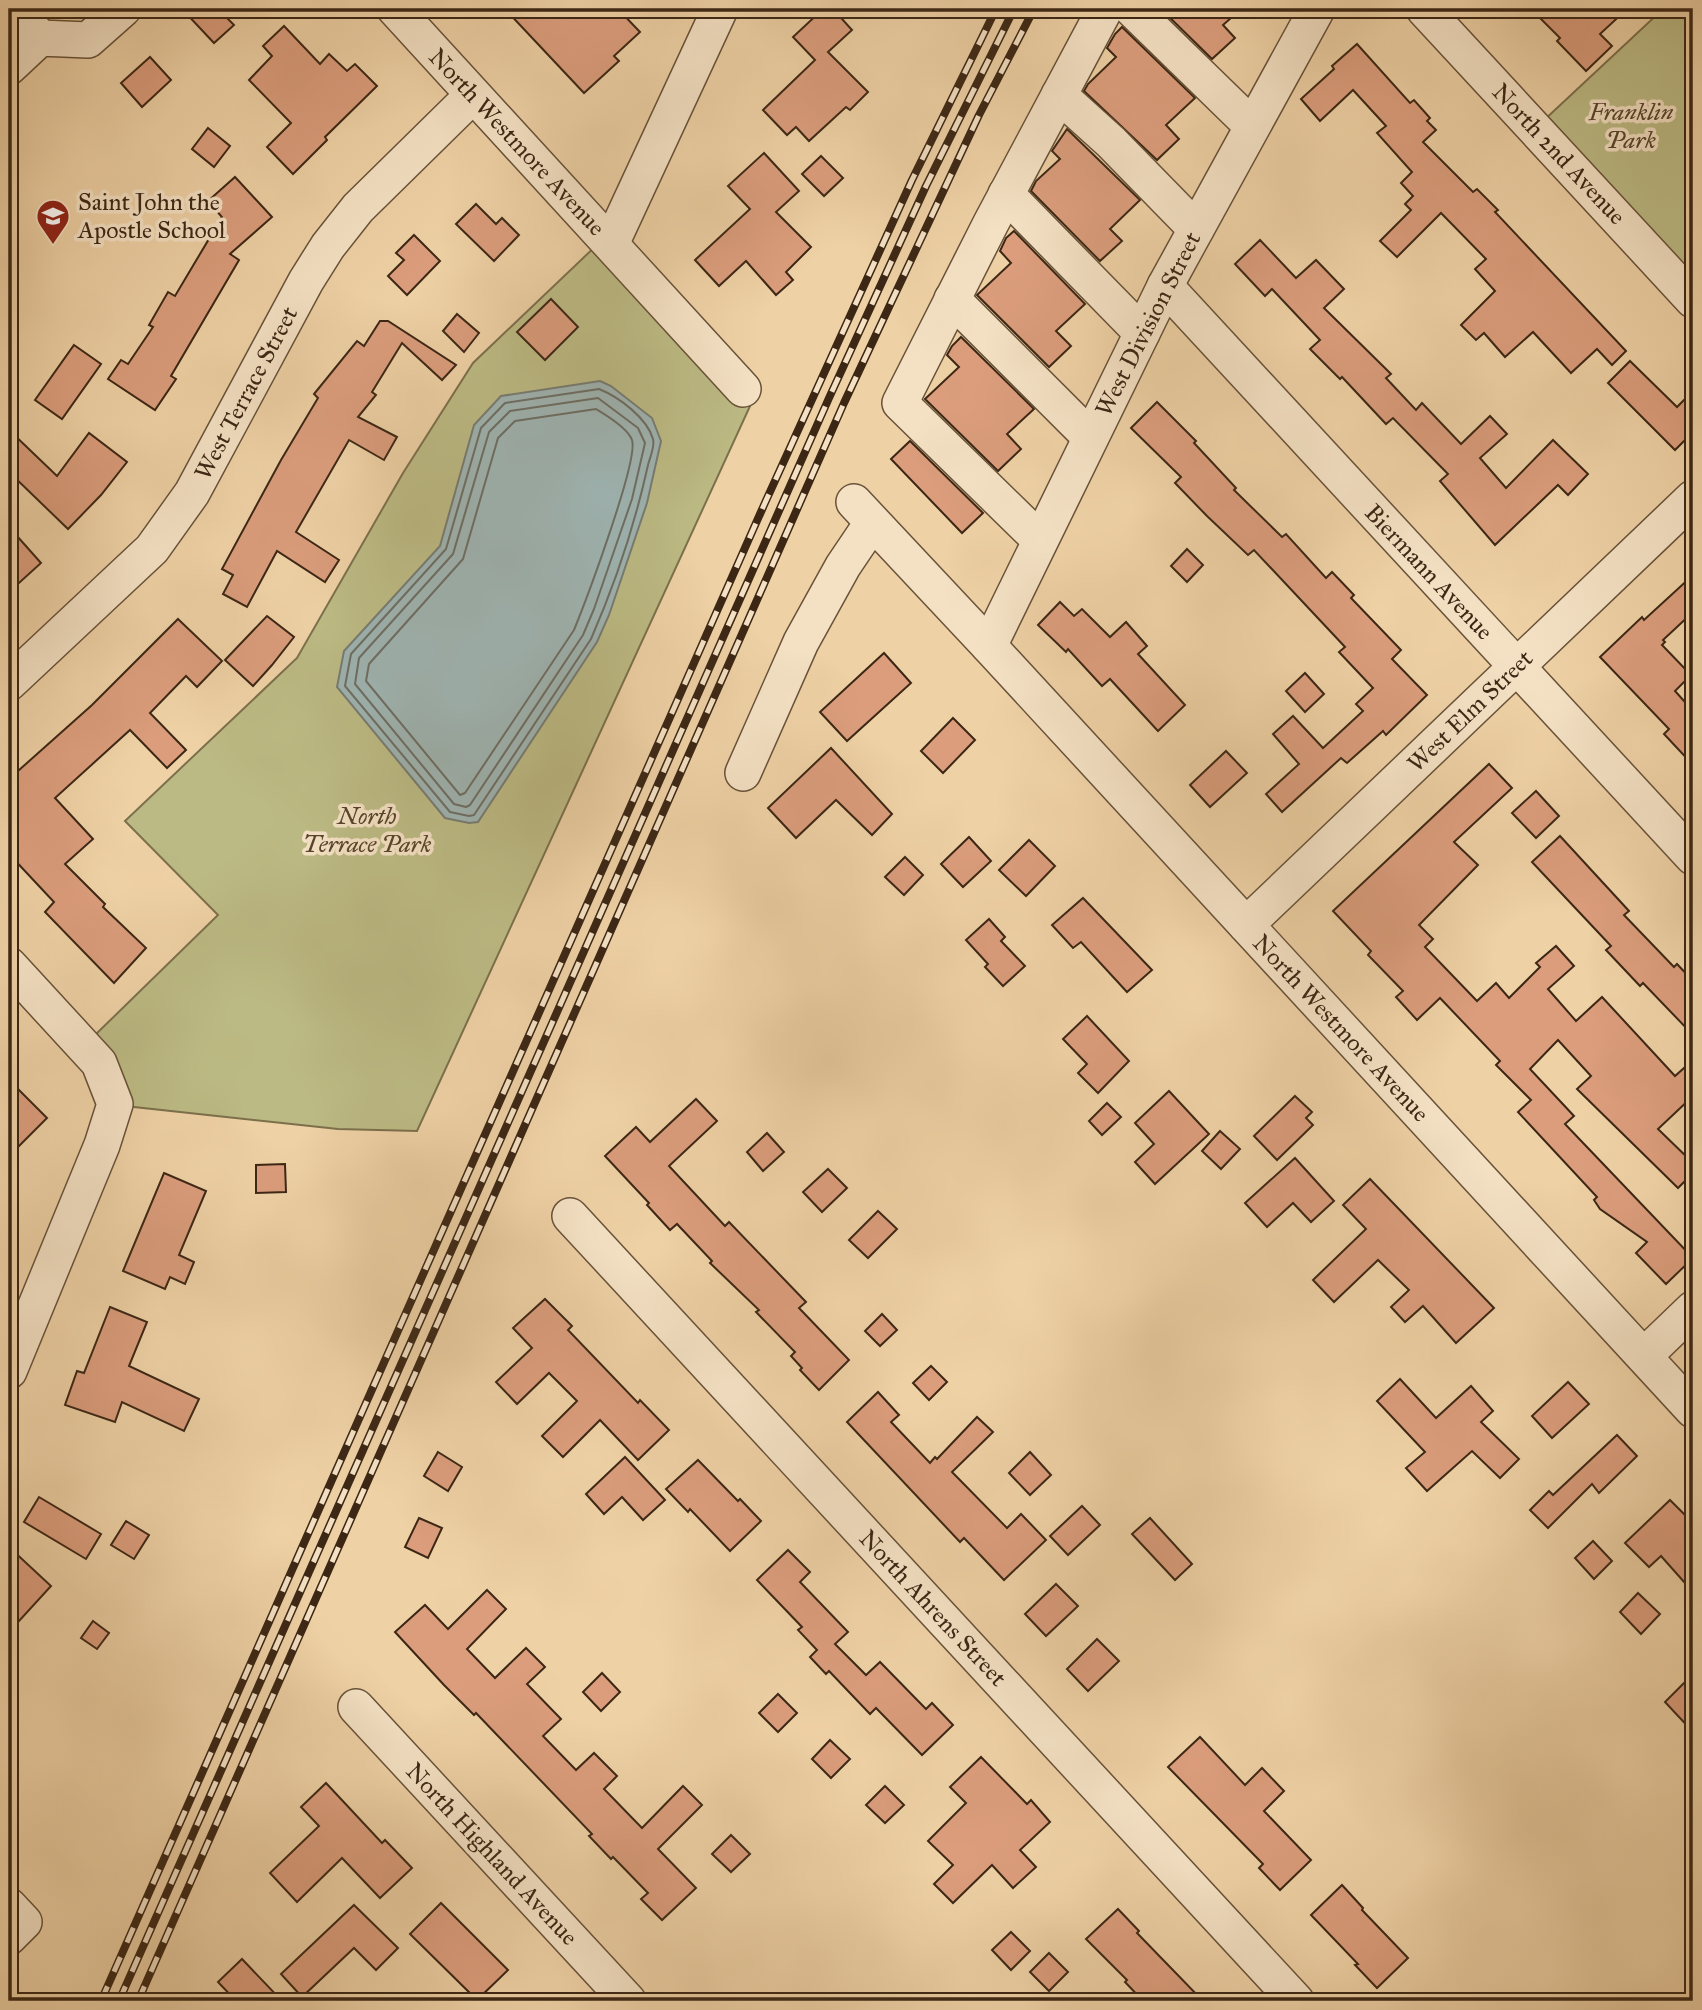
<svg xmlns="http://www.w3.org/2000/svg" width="1702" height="2010" font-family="'IM FELL Great Primer',serif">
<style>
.green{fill:#bcba84;stroke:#7c704c;stroke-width:2}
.water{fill:#9eb4b2;stroke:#777c73;stroke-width:2}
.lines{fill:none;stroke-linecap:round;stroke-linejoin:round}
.shore{stroke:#6d6e64;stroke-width:2}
.building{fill:#db9d7c;stroke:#3c2715;stroke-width:2}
.minor-casing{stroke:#685239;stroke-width:38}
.minor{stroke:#f4e1c4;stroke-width:35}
.rail-casing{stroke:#3c2715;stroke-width:8}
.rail{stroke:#f4e1c4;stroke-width:5;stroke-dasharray:16;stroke-linecap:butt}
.labels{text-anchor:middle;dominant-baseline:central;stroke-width:7;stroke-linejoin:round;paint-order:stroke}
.park-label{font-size:24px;font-style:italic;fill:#56442b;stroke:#f4e1c4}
.street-label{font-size:24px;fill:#3c2715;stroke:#f4e1c4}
.poi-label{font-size:24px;fill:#3c2715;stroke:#f4e1c4;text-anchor:start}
</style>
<rect width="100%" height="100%" fill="#eed1a5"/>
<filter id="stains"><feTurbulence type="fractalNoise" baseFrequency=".00286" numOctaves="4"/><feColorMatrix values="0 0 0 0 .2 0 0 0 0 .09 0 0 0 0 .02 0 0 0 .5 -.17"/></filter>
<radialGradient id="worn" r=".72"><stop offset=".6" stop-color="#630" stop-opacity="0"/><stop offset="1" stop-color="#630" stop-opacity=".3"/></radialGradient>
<!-- green -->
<g class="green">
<path d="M1663 9H1693V285L1542 122Z"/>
<path d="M601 241 751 404 417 1131 338 1129 125 1106 92 1038 218 915 125 821 297 658 403 473 473 363Z"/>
</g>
<!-- water -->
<path class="water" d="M600 381 611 386 652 418 661 441 647 503 609 615 597 642 478 822 469 823 445 818 337 687 344 651 440 546 474 425 501 396Z"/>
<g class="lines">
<!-- shore -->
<g class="shore">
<path d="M599 389C619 397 647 418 653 439 655 447 650 457 648 465 635 524 615 584 591 639L474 815 469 816 450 812 345 686 351 654 446 549 481 428 505 403Z"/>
<path d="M598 398 638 428 645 443 632 499 594 609 583 635 470 805 466 807 454 804 355 684 359 658 453 554 489 432 510 411Z"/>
<path d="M596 409C606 415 628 428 632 440 639 460 585 603 574 630L465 793 460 795 366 681 369 664 463 559 498 438 515 421Z"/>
</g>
</g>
<!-- building -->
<g class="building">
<path d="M182 9H218L234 25 214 43Z"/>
<path d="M505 9H618L640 32 614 56 619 61 584 93Z"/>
<path d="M823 9H833L852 30 828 52 868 92 850 110 846 107 809 141 796 127 787 135 763 110 815 60 793 37Z"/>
<path d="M1161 9H1241L1223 25 1235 38 1212 59Z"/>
<path d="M1531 9H1627L1600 34 1612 46 1586 71 1557 41 1560 38Z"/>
<path d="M284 26 320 64 329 54 347 71 355 64 377 86 325 137 327 140 293 174 267 147 291 123 249 80 272 56 263 46Z"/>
<path d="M1122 27 1195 98 1166 125 1179 139 1157 160 1084 91 1088 84 1116 57 1107 48 1115 34Z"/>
<path d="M1357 44 1410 103 1414 100 1430 118 1427 121 1436 130 1423 142 1473 192 1477 189 1498 210 1495 212 1626 351 1612 365 1597 349 1571 373 1533 332 1505 357 1484 333 1476 340 1461 325 1495 291 1475 269 1486 259 1441 213 1397 257 1380 241 1411 210 1405 204 1413 196 1401 183 1412 172 1377 133 1386 126 1353 90 1320 121 1301 99 1334 69 1332 66Z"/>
<path d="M150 57 171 80 142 107 121 83Z"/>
<path d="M208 128 230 146 214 167 192 149Z"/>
<path d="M1067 129 1140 200 1110 229 1122 241 1100 261 1031 191 1036 181 1060 159 1052 151Z"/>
<path d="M764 153 799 191 776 212 811 247 786 272 793 280 776 295 746 261 719 286 695 260 750 209 728 186Z"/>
<path d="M821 156 843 178 824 196 802 174Z"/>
<path d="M235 177 272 217 230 254 239 260 171 376 176 379 155 410 108 379 121 360 128 364 153 327 149 325 168 292 175 296 222 217 208 201Z"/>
<path d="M476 204 496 224 502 218 519 235 494 261 456 224Z"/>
<path d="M1014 231 1085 304 1056 331 1071 346 1049 367 977 295 1011 263 1000 251 1006 238Z"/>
<path d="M414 235 440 261 407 295 388 276 404 260 396 253Z"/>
<path d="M1260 240 1296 278 1316 260 1344 289 1324 308 1391 374 1386 378 1416 410 1422 403 1461 444 1490 416 1507 434 1480 458 1506 488 1553 440 1588 474 1568 495 1558 485 1495 545 1440 481 1448 474 1393 418 1386 424 1342 377 1340 379 1310 349 1320 340 1272 289 1265 296 1235 264Z"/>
<path d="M551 299 578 327 545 360 517 332Z"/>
<path d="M457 314 479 333 464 352 443 331Z"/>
<path d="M380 321H388L456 365 442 380 402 343 372 392 376 395 358 417 397 437 384 460 349 440 296 532 339 560 325 582 277 551 247 607 223 594 233 575 222 569 281 460 318 398 314 394 357 341 364 346Z"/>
<path d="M961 337 1034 409 1007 434 1021 449 998 471 925 399 959 367 947 355 952 346Z"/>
<path d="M74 345 101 364 62 419 35 400Z"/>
<path d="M1630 361 1677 407 1693 391V432L1675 450 1608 383Z"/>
<path d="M1157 402 1196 441 1194 443 1236 488 1234 490 1282 537 1286 534 1326 578 1332 572 1354 595 1351 598 1401 650 1392 659 1427 695 1386 735 1383 731 1347 763 1341 758 1282 812 1266 794 1299 764 1273 734 1293 716 1323 748 1363 711 1356 704 1373 688 1339 652 1345 647 1254 550 1248 555 1207 516 1175 483 1181 477 1131 428Z"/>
<path d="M9 430 57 476 89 433 127 462 101 495 68 529 9 472Z"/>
<path d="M910 441 983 513 962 533 891 459Z"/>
<path d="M9 527 41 563 9 592Z"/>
<path d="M1187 549 1203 565 1187 582 1171 566Z"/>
<path d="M1693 575V612L1663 640 1665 642 1662 645 1691 675 1675 691 1693 711V765L1664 734 1669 729 1600 657 1642 617 1644 620Z"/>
<path d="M1060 602 1074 616 1082 609 1110 637 1126 622 1147 646 1138 654 1185 705 1158 731 1110 679 1102 686 1068 649 1066 652 1038 625Z"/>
<path d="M267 616 294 637 272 665 253 686 225 660Z"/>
<path d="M178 619 222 661 197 687 186 676 150 713 186 750 167 768 130 730 55 798 93 839 65 864 105 904 103 907 146 948 114 983 45 912 54 902 9 854V779L92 705Z"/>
<path d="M884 653 911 683 847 741 820 712Z"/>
<path d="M1305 673 1324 694 1305 712 1286 691Z"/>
<path d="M953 718 975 740 943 773 921 751Z"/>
<path d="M831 748 892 814 872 835 836 800 796 838 768 808Z"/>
<path d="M1226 751 1247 773 1210 807 1190 785Z"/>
<path d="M1489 764 1512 788 1454 842 1478 865 1419 925 1433 939 1425 947 1477 1001 1496 983 1509 998 1540 967 1536 963 1556 946 1574 966 1548 989 1576 1021 1602 997 1675 1076 1693 1060V1096L1658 1129 1693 1163V1173L1678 1188 1577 1089 1591 1076 1558 1040 1530 1069 1574 1116 1565 1124 1693 1258 1666 1284 1636 1253 1647 1242 1600 1209 1594 1200 1597 1197 1518 1112 1531 1100 1496 1065 1500 1061 1440 998 1417 1020 1396 997 1403 991 1368 955 1371 951 1333 911Z"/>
<path d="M1536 791 1559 816 1536 838 1512 813Z"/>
<path d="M1560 836 1629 911 1624 915 1674 967 1677 964 1693 981V1035L1643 983 1640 986 1606 950 1611 946 1532 862Z"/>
<path d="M969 837 991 861 963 887 941 864Z"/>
<path d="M1029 840 1055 866 1026 896 999 870Z"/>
<path d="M905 857 923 875 904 895 885 877Z"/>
<path d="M1083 898 1152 970 1127 992 1081 942 1073 948 1052 925Z"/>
<path d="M989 919 1005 937 1001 941 1025 966 1003 986 985 967 988 964 966 940Z"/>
<path d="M1087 1016 1129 1061 1098 1093 1078 1073 1087 1064 1063 1039Z"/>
<path d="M9 1080 47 1118 9 1156Z"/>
<path d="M1169 1091 1209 1134 1155 1184 1135 1162 1154 1144 1135 1123Z"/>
<path d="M1295 1096 1312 1112 1306 1118 1313 1125 1277 1160 1254 1136Z"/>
<path d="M696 1099 717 1121 669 1166 725 1226 729 1222 806 1302 799 1308 849 1360 819 1390 800 1370 802 1368 791 1356 795 1352 756 1312 759 1310 710 1263 712 1261 677 1224 670 1230 647 1205 649 1203 605 1156 636 1127 650 1142Z"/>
<path d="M1107 1103 1121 1117 1102 1135 1089 1121Z"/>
<path d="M1220 1131 1240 1149 1221 1169 1202 1151Z"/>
<path d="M767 1133 784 1152 763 1171 747 1152Z"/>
<path d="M1295 1158 1334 1201 1311 1222 1293 1203 1267 1227 1245 1203Z"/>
<path d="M285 1164 286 1192 256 1193V1165Z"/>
<path d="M828 1169 847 1188 822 1212 803 1192Z"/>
<path d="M164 1173 206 1191 179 1255 194 1262 185 1284 170 1277 165 1289 123 1271Z"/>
<path d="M1370 1179 1494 1308 1456 1343 1423 1306 1405 1322 1391 1307 1409 1290 1378 1260 1334 1302 1313 1280 1366 1229 1343 1205Z"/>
<path d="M878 1211 897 1229 868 1258 849 1240Z"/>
<path d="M545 1299 572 1326 568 1330 638 1403 640 1400 669 1430 638 1460 600 1420 563 1457 542 1436 577 1401 549 1373 517 1404 496 1382 532 1348 513 1328Z"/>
<path d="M110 1307 147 1322 129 1366 199 1399 184 1431 122 1402 115 1422 65 1405 77 1371 84 1373Z"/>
<path d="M882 1314 897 1330 880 1346 865 1331Z"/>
<path d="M931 1366 947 1382 929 1400 913 1383Z"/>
<path d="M1400 1379 1436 1418 1471 1386 1493 1411 1481 1422 1519 1459 1500 1478 1472 1451 1427 1491 1406 1468 1425 1452 1377 1401Z"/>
<path d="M1568 1382 1589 1404 1552 1438 1532 1416Z"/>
<path d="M878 1392 899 1415 891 1422 930 1463 935 1457 937 1459 977 1417 993 1432 952 1472 1007 1528 1021 1514 1046 1540 1004 1580 964 1538 960 1542 847 1422Z"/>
<path d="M1617 1435 1637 1456 1599 1493 1592 1484 1548 1528 1530 1510 1549 1491 1553 1495Z"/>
<path d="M438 1452 462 1467 448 1491 424 1476Z"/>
<path d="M1030 1452 1051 1475 1030 1495 1009 1473Z"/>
<path d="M625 1457 665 1500 643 1520 622 1497 604 1514 586 1494Z"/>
<path d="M698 1460 738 1501 740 1499 761 1521 730 1551 690 1509 688 1512 666 1489Z"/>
<path d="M39 1497 101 1534 86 1559 24 1522Z"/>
<path d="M1670 1500 1693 1523V1592L1661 1556 1649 1567 1625 1543Z"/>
<path d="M1082 1506 1100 1525 1068 1555 1050 1536Z"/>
<path d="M419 1518 442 1528 428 1558 405 1547Z"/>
<path d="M1150 1518 1192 1564 1175 1580 1132 1534Z"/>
<path d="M126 1521 149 1535 134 1559 111 1545Z"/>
<path d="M1593 1541 1612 1561 1594 1579 1575 1558Z"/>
<path d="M9 1547 51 1586 9 1632Z"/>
<path d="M788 1550 810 1572 800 1582 848 1632 835 1644 866 1675 880 1662 926 1709 932 1703 953 1725 922 1755 876 1708 870 1714 829 1671 826 1674 810 1657 817 1650 798 1630 802 1627 757 1580Z"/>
<path d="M1056 1584 1078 1606 1046 1636 1025 1614Z"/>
<path d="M487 1590 506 1609 467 1649 495 1678 526 1648 545 1667 527 1684 561 1719 543 1736 576 1770 594 1753 617 1776 604 1789 642 1828 683 1786 702 1805 658 1849 696 1888 662 1920 641 1899 648 1893 613 1857 611 1859 589 1836 592 1834 476 1713 474 1715 444 1685 395 1632 425 1605 448 1629Z"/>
<path d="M1638 1593 1660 1614 1641 1634 1620 1612Z"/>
<path d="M93 1621 109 1633 97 1649 81 1638Z"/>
<path d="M1097 1639 1119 1661 1088 1691 1067 1669Z"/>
<path d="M602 1673 620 1692 601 1711 583 1692Z"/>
<path d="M1693 1674V1732L1665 1702Z"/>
<path d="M778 1694 797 1713 778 1732 759 1713Z"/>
<path d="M1200 1737 1245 1785 1262 1768 1284 1791 1264 1811 1311 1860 1280 1890 1259 1868 1263 1864 1168 1767Z"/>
<path d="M830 1740 850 1759 831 1778 812 1759Z"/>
<path d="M981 1757 1027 1804 1031 1800 1050 1822 1020 1850 1036 1867 1013 1888 992 1865 953 1903 934 1884 953 1865 928 1841 966 1803 950 1787Z"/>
<path d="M326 1783 382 1843 385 1840 412 1868 380 1898 342 1858 297 1902 270 1873 319 1826 301 1807Z"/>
<path d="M885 1786 904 1805 885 1823 866 1805Z"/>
<path d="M731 1835 750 1854 731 1872 712 1854Z"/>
<path d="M1342 1885 1363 1908 1362 1910 1408 1958 1377 1988 1355 1965 1358 1964 1311 1915Z"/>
<path d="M441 1903 508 1970 477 2000 410 1934Z"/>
<path d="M354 1905 398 1948 376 1970 354 1948 302 1997 281 1974Z"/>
<path d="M1118 1909 1139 1931 1137 1933 1203 2001H1143L1125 1982 1127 1980 1086 1939Z"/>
<path d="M1011 1932 1030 1951 1011 1970 992 1950Z"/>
<path d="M1049 1953 1068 1972 1049 1991 1030 1972Z"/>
<path d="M242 1959 282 2001H236L218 1982Z"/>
</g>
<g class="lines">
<defs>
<g id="minor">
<path d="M15 9 40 38"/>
<path d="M395 9 743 389"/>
<path d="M1132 9 1252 126"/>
<path d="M1424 9 1693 300"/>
<path d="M9 67 40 38 88 40 123 9"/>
<path d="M1059 95 1111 142 1196 229"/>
<path d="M1006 194 1142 333"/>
<path d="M611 244 720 9"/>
<path d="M1165 286 1693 857"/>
<path d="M952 299 1090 437"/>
<path d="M854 502 989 646 1693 1410"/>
<path d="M1040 540 900 403 991 223 1105 9"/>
<path d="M989 646 1165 286 1317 9"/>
<path d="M9 683 152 549 192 493 306 281 328 246 358 208 473 95"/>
<path d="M743 773 801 642 843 566 872 523"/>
<path d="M1246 925 1693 498"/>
<path d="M9 965 99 1063 115 1104 102 1145 9 1371"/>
<path d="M570 1216 1296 2001"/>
<path d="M1644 1356 1693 1309"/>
<path d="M356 1707 628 2001"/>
<path d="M9 1906 24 1922 9 1937"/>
</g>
</defs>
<!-- minor casing -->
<use href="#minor" class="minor-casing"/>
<!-- minor -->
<use href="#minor" class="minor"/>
<defs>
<g id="rail">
<path d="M101 2001 764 505 912 180 996 9"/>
<path d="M119 2001 829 398 926 186 1014 9"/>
<path d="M138 2001 844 403 979 115 1034 9"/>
</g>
</defs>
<!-- rail casing -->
<use href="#rail" class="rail-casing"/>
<!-- rail -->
<use href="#rail" class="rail"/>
</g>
<!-- icons -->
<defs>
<symbol id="school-pin" viewBox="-11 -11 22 30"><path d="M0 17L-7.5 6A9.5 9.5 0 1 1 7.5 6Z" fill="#8f2418" stroke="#f4e1c4"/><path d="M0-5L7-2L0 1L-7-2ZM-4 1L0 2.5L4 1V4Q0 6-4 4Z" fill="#fff"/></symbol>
</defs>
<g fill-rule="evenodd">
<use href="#school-pin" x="34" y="197" width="38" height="52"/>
</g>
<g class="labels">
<!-- park labels -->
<g class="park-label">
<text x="1631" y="112">Franklin<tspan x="1631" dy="28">Park</tspan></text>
<text x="367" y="816">North<tspan x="367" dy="28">Terrace Park</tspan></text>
</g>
<!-- street labels -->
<g class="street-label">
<text transform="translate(517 142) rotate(47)">North Westmore Avenue</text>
<text transform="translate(1559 154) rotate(47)">North 2nd Avenue</text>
<text transform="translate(1148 324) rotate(-63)">West Division Street</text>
<text transform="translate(246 393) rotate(-62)">West Terrace Street</text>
<text transform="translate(1429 572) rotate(47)">Biermann Avenue</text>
<text transform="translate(1470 711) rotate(-44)">West Elm Street</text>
<text transform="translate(1341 1028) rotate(47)">North Westmore Avenue</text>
<text transform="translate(933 1608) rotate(47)">North Ahrens Street</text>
<text transform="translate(492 1854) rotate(47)">North Highland Avenue</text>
</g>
<!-- poi labels -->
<g class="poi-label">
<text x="78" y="202">Saint John the<tspan x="78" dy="28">Apostle School</tspan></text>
</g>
</g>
<!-- margin -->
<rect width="1702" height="2010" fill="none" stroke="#eed1a5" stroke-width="35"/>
<rect x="10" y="10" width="1681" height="1989" fill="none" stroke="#3c2715" stroke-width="3.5"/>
<rect x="18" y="18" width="1667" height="1975" fill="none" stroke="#3c2715" stroke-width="2"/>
<rect width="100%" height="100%" filter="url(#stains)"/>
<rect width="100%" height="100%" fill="url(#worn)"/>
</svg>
